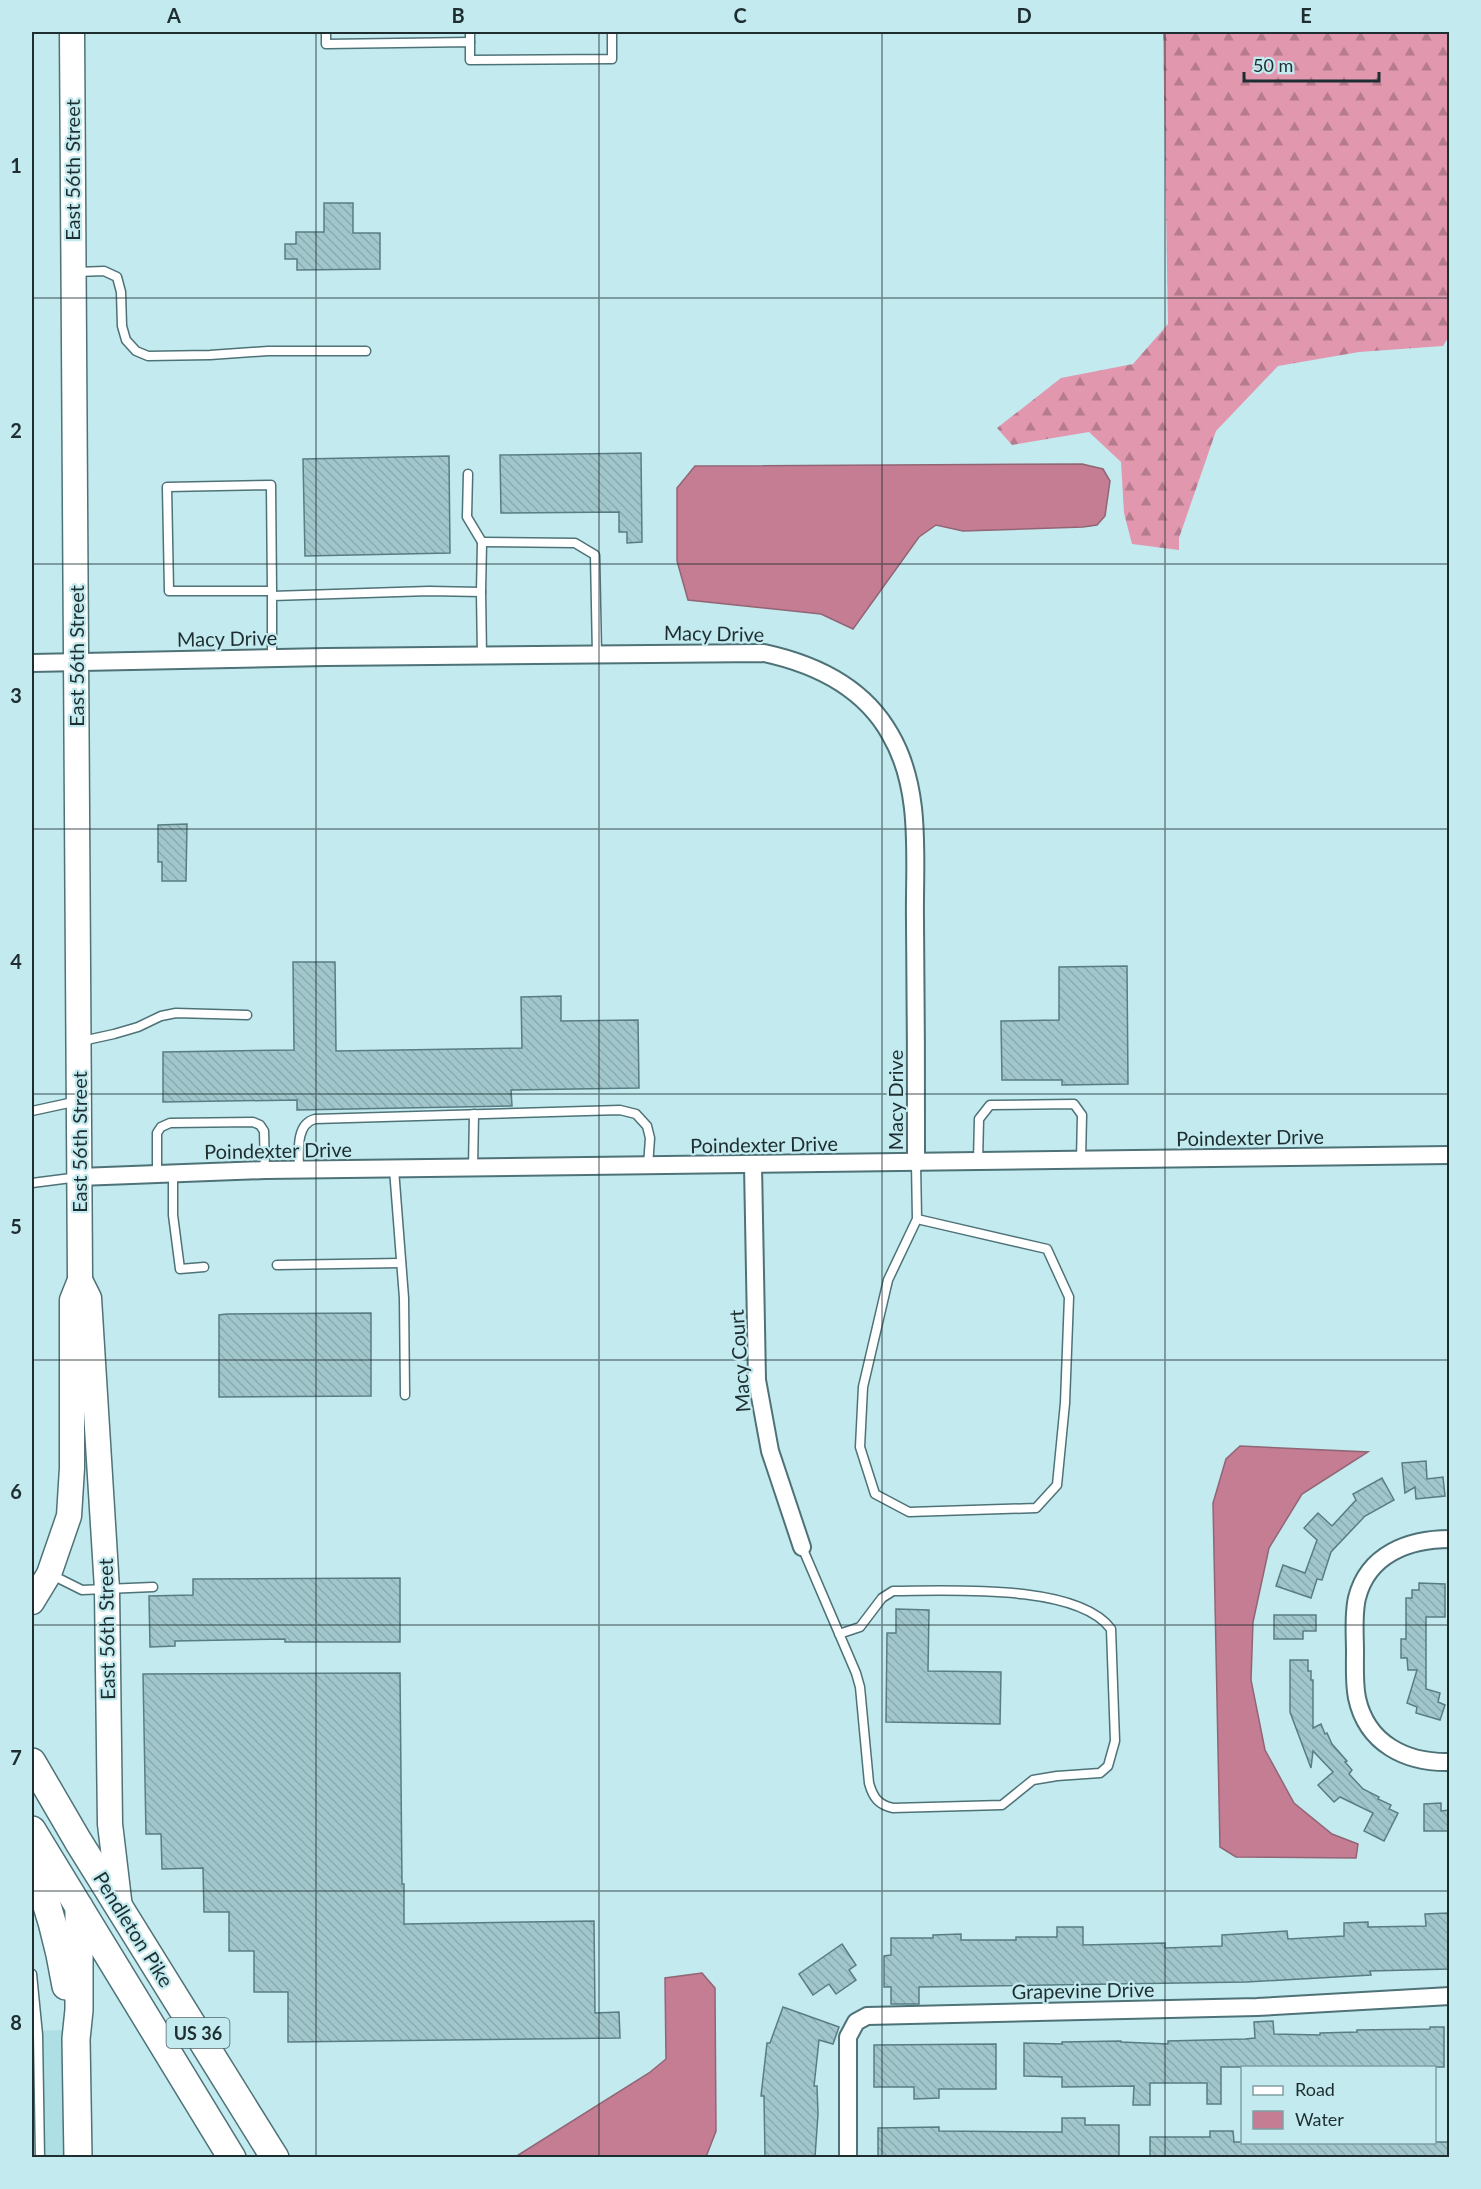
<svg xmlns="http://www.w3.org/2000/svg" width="1481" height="2189" font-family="Lato,sans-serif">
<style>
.built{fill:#aedfe4}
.forest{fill:url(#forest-firs)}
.water{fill:#c47d93;stroke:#926575;stroke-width:1.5}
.building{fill:url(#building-back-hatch);stroke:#597d82;stroke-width:1.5}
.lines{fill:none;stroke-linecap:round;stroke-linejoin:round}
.service-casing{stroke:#4e7277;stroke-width:11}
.minor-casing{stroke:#4e7277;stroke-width:20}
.secondary-casing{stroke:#4e7277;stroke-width:27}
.primary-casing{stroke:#4e7277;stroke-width:30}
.service{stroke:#fff;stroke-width:8}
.minor{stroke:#fff;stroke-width:16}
.secondary{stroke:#fff;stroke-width:24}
.primary{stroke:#fff;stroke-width:27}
.grid{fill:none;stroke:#1e2e30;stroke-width:1.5;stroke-opacity:0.55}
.labels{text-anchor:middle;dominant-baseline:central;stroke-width:4.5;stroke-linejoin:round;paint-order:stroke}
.shield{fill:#c2eaef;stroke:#4f6669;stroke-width:1.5}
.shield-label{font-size:18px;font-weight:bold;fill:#1e2e30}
.street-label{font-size:20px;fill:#1e2e30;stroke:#c2eaef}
.neatline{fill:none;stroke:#1e2e30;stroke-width:2}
.grid-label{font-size:20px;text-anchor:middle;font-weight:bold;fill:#1e2e30}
</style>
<defs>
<pattern id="forest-firs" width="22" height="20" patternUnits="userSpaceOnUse" patternTransform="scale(1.5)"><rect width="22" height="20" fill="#e197ae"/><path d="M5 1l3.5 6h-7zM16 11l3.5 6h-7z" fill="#b67c8e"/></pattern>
<pattern id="building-back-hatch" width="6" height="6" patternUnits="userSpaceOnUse" patternTransform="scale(1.5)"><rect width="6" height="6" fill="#a1c7cc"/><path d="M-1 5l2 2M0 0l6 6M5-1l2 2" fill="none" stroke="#8aabb0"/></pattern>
</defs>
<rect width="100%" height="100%" fill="#c2eaef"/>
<!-- built -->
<path class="built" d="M62 2030 66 2157H32V2031Z"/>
<!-- forest -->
<path class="forest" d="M1163 32H1450L1449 336 1443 346 1359 352 1278 366 1216 431 1179 538V550L1132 544 1124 513 1121 462 1089 432 1012 445 997 428 1061 378 1133 364 1168 324Z"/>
<!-- water -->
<g class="water">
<path d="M1082 464 1103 469 1110 481 1105 516 1097 525 1083 527 963 531 936 525 919 537 853 629 821 614 688 600 677 561V488L695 466Z"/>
<path d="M1240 1446 1368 1452 1302 1494 1269 1548 1253 1622 1251 1680 1265 1750 1294 1803 1332 1834 1358 1844 1356 1858 1236 1857 1220 1847 1213 1503 1226 1459Z"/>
<path d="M702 1973 715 1988 716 2131 706 2157H515L649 2073 666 2059 665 1978Z"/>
</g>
<!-- building -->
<g class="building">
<path d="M324 203H353V233H380V269L297 270V259H285V244H296V232H324Z"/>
<path d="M641 453 642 542 627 543V532H619V512L501 513 500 455Z"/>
<path d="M449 456 450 553 305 556 303 459Z"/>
<path d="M187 824 186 881H162V862H158V825Z"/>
<path d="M293 962H335L336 1051 522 1048 521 997 561 996V1021L638 1020 639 1088 511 1090 512 1106 297 1110V1100L163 1102V1052L294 1050Z"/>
<path d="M1127 966 1128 1084 1062 1085V1080H1002L1001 1021 1059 1020V967Z"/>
<path d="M371 1313V1396L219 1397V1315L227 1314Z"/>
<path d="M1426 1461 1427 1479 1443 1477 1445 1496 1416 1499 1415 1487 1405 1493 1402 1463Z"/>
<path d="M1382 1478 1394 1500 1365 1516 1331 1552 1322 1580 1317 1579 1311 1598 1276 1586 1283 1565 1305 1573 1317 1540 1304 1528 1318 1513 1332 1526 1356 1500 1353 1494Z"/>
<path d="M400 1578V1642H285V1639L175 1641V1646L150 1647 149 1596 193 1595V1579Z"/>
<path d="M1419 1583 1445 1584V1617H1426V1689L1440 1693 1438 1702 1445 1705 1440 1720 1416 1713 1417 1707 1407 1703 1417 1670H1408L1407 1658H1401V1639H1406V1598H1412V1590H1419Z"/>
<path d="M896 1609 929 1610 928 1671 1001 1672 1000 1724 886 1722 887 1633H896Z"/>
<path d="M1274 1615H1316V1631H1303V1639H1274Z"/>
<path d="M1290 1660H1308V1671H1311V1680H1313V1728L1321 1724 1325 1734 1327 1733 1332 1744 1347 1761 1345 1762 1352 1770 1349 1774 1363 1789 1379 1797 1378 1799 1391 1805 1389 1809 1398 1813 1384 1841 1364 1831 1373 1813 1340 1797 1334 1802 1318 1785 1333 1772 1313 1751 1311 1768 1290 1712Z"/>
<path d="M400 1673 402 1884H404V1924L594 1921 595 2013 619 2012 620 2038 288 2042V1992H254V1951H229V1912H204L203 1868 162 1869 161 1834H146L143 1674Z"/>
<path d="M1441 1803V1811L1449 1810V1831H1424V1804Z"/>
<path d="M1449 1913V1969L1370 1971 1371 1975 1246 1982 919 1987V2004H891V1987H884V1956L891 1955V1938H933V1935L961 1934V1940H1016V1937H1057V1927H1083V1945L1165 1943V1948L1222 1946V1935L1287 1931 1288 1939 1344 1936V1923L1368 1922V1927L1426 1926 1425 1914Z"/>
<path d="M842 1944 856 1965 849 1970 856 1980 836 1994 829 1984 813 1995 799 1974Z"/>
<path d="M783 2007 839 2027 833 2044 819 2040 814 2086H817L818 2114 815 2157H765L764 2096H761L767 2043H770Z"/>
<path d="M1273 2021 1274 2034 1320 2035V2033L1357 2032V2030L1430 2029V2027H1444V2067H1221V2104H1207V2083H1150V2105H1133L1134 2086 1062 2087V2077L1024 2076V2043L1062 2044V2042L1121 2041V2042L1168 2044V2041L1245 2039 1255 2038 1254 2022Z"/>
<path d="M996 2044V2089H939V2098L914 2099V2087H874V2045Z"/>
<path d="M1062 2118H1085V2125H1119V2157H878V2128L939 2127V2131L1062 2132Z"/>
<path d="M1210 2131H1233L1234 2142H1449V2157H1150V2137H1210Z"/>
</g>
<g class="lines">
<defs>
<g id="service">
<path d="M326 32V44L470 42V60L612 59V32"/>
<path d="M470 32V42"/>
<path d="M77 272 104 271 117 277 121 292 122 326 126 340 136 351 148 356 210 355 268 351H366"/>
<path d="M468 474 467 517 482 542 481 592"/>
<path d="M482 542 575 543 595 555 597 655"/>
<path d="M272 591H169L167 487 271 485 272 591V596"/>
<path d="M272 659V596L429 591 481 592 482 656"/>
<path d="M82 1041 114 1034 138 1027 161 1016 176 1013 247 1015"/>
<path d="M32 1111 78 1101"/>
<path d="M978 1162 979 1119 990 1105 1074 1104 1082 1115 1081 1160"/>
<path d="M916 1163 917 1219 888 1280 863 1387 860 1447 875 1494 909 1512 1036 1508 1057 1485 1065 1403 1069 1297 1047 1249 917 1219"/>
<path d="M473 1168 474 1114"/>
<path d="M394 1169 404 1298 405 1395"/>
<path d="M299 1170C299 1153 295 1124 315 1119L620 1110 636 1114 647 1126 650 1138 648 1166"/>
<path d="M157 1174V1133L161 1127 170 1123 253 1122 260 1125 264 1131 265 1170"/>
<path d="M173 1174V1215L180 1269 204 1267"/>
<path d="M32 1183 79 1177"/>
<path d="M277 1265 401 1263"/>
<path d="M802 1547 856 1673 860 1687 869 1783C873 1798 879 1805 893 1808L1002 1805 1033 1780 1057 1776 1100 1773 1108 1766 1115 1741 1111 1629C1077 1583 947 1591 893 1591L882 1598 860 1627 839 1634"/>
<path d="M52 1575 82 1590 153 1587"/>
<path d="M32 1974 38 2035 40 2158"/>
</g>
<g id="minor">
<path d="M32 663 326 657 764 653C815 664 863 686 890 734 923 790 914 859 915 921 916 1002 916 1082 916 1163"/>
<path d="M753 1165 757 1380 770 1451 802 1547"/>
<path d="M79 1177 265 1170 1450 1155"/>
<path d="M1450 1539C1409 1539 1368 1554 1357 1598 1353 1615 1355 1634 1355 1652 1355 1667 1354 1683 1357 1698 1367 1744 1406 1763 1450 1762"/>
<path d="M848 2158V2037L856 2022 867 2016 1257 2007 1450 1996"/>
</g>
<g id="secondary">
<path d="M80 1280 89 1298 107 1589 110 1824 120 1908"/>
<path d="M32 1602 49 1574 69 1516 72 1468V1300L80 1280 72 32"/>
</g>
<g id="primary">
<path d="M32 1762 78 1841 275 2158"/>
<path d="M32 1830 232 2158"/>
<path d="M32 1863C48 1903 59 1943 66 1986"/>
<path d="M78 2158 76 2039 79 2010V1907"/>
</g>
</defs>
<!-- service casing -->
<use href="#service" class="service-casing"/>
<!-- minor casing -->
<use href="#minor" class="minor-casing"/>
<!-- secondary casing -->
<use href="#secondary" class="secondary-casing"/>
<!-- primary casing -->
<use href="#primary" class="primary-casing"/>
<!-- service -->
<use href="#service" class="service"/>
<!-- minor -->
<use href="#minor" class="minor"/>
<!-- secondary -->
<use href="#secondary" class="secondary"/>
<!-- primary -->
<use href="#primary" class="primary"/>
</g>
<!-- grid -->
<path class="grid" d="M316 32V2158M599 32V2158M882 32V2158M1165 32V2158M32 298H1450M32 564H1450M32 829H1450M32 1094H1450M32 1360H1450M32 1625H1450M32 1891H1450"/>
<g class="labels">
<!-- shield labels -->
<rect class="shield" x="166.5" y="2018" width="63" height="30" rx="4.5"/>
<g class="shield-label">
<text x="198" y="2033">US 36</text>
</g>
<!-- street labels -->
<g class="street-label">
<text transform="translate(72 170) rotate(-90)">East 56th Street</text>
<text transform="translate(714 633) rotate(1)">Macy Drive</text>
<text transform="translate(227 638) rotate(-1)">Macy Drive</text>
<text transform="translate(76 656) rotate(-90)">East 56th Street</text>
<text transform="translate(895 1100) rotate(-90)">Macy Drive</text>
<text transform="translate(1250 1137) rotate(-1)">Poindexter Drive</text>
<text transform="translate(79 1142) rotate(-90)">East 56th Street</text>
<text transform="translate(764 1144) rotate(-1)">Poindexter Drive</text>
<text transform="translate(278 1150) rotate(-1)">Poindexter Drive</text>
<text transform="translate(739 1361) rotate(-94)">Macy Court</text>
<text transform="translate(106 1629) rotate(-91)">East 56th Street</text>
<text transform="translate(134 1929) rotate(58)">Pendleton Pike</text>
<text transform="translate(1083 1990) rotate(-1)">Grapevine Drive</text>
</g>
</g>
<!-- border -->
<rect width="1481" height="2189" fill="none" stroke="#c2eaef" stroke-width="66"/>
<!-- legend -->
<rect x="1241" y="2066" width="195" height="78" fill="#c2eaef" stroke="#809fa3" stroke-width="1.5"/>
<rect x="1253" y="2086" width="30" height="9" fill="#ffffff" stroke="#809fa3" stroke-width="1.5"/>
<text x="1295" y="2096" font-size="18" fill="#1e2e30">Road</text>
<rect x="1253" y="2111" width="30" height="18" fill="#c47d93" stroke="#809fa3" stroke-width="1.5"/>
<text x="1295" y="2126" font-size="18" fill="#1e2e30">Water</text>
<!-- scale -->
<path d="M1244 72v9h135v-9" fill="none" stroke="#1e2e30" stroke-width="3"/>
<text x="1253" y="72" font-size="18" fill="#1e2e30" stroke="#c2eaef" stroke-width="4.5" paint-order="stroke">50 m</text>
<rect x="33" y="33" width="1415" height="2123" class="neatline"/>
<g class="grid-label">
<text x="174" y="23">A</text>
<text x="458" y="23">B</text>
<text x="740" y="23">C</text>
<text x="1024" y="23">D</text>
<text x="1306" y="23">E</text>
<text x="16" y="173">1</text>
<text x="16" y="438">2</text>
<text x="16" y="703">3</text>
<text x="16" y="969">4</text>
<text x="16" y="1234">5</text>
<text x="16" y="1499">6</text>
<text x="16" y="1765">7</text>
<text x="16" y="2030">8</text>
</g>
</svg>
